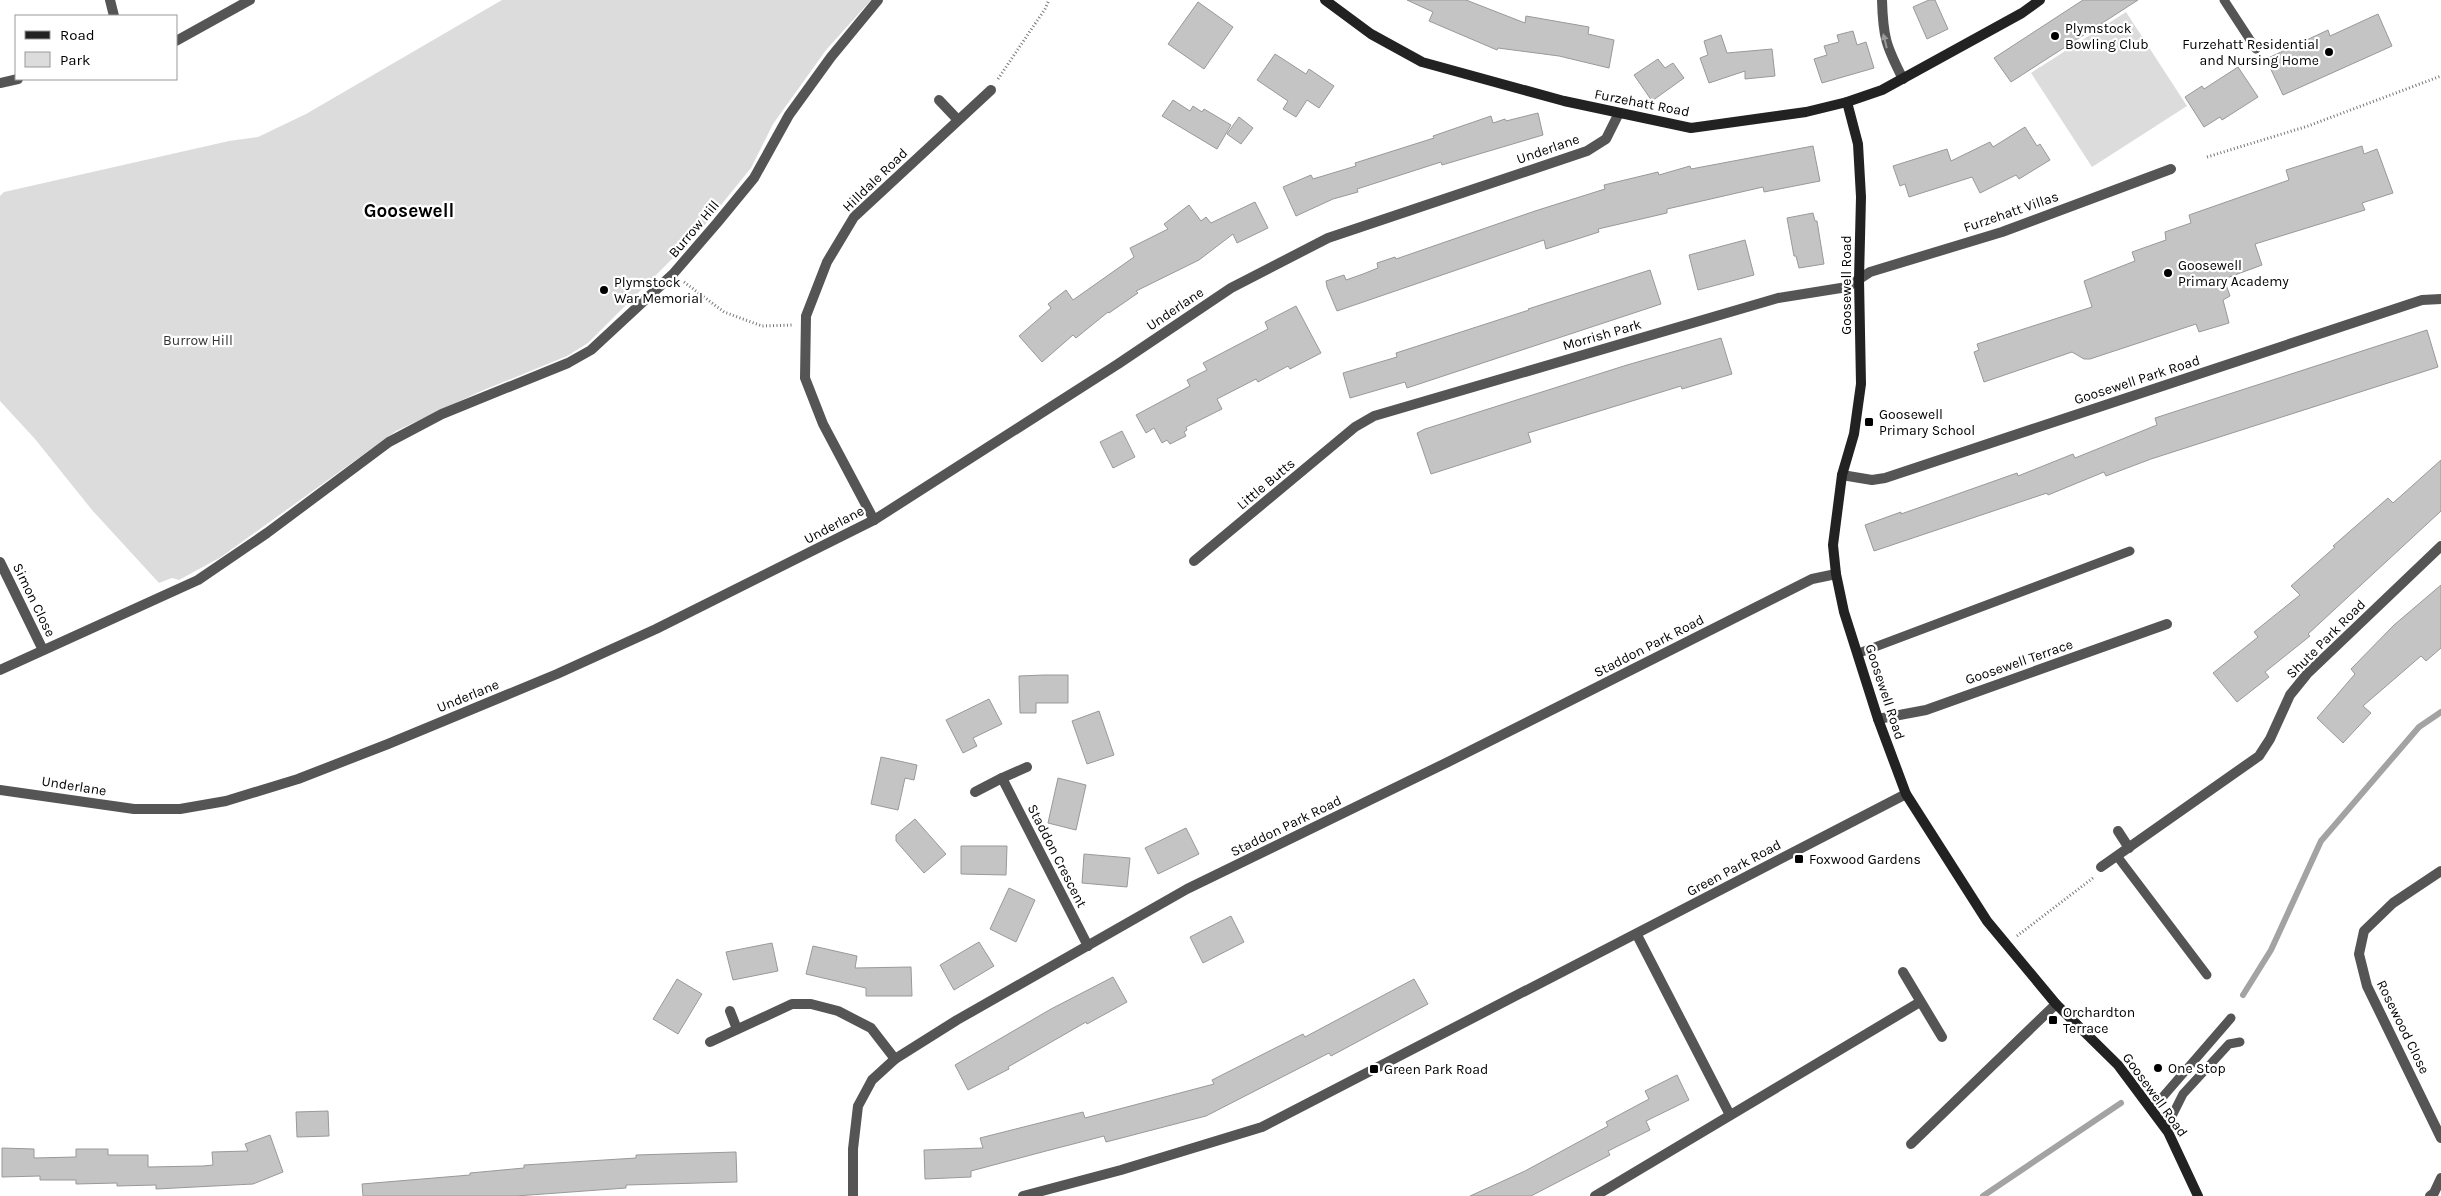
<svg xmlns="http://www.w3.org/2000/svg" width="2441" height="1196" font-family="Karla,sans-serif">
<style>
.green{fill:#dcdcdc}
.lines{fill:none;stroke-linecap:round;stroke-linejoin:round}
.stream{stroke:#a3a3a3;stroke-width:6}
.building{fill:#c4c4c4;stroke:#999}
.path{stroke:#777;stroke-width:3;stroke-dasharray:1 2.5;stroke-linecap:butt}
.lane{stroke:#555;stroke-width:9}
.street{stroke:#555;stroke-width:10}
.secondary{stroke:#222;stroke-width:10}
.oneway{fill:#999}
.poi-dot{fill:#000;stroke:#fff;stroke-width:2}
.labels{text-anchor:middle;dominant-baseline:central;stroke-width:4.5;stroke-linejoin:round;paint-order:stroke}
.poi-label{font-size:14px;fill:#000;stroke:#fff;text-anchor:start}
.street-label{font-size:14px;fill:#000;stroke:#fff}
.park-label{font-size:14px;fill:#333;stroke:#fff}
.district-label{font-size:19px;font-weight:bold;fill:#000;stroke:#fff}
</style>
<rect width="100%" height="100%" fill="#fff"/>
<!-- green -->
<g class="green">
<path d="M502 0H871L826 50 773 124 751 168 699 232 588 343 567 356 479 392 396 431 221 557 179 580 172 578 159 583 92 510 35 439 0 401V196L4 192 229 141 258 137 306 114Z"/>
<path d="M2126 12 2187 106 2092 167 2031 73Z"/>
</g>
<g class="lines">
<!-- stream -->
<g class="stream">
<path d="M2243 995 2271 950 2321 841 2419 727 2441 712"/>
<path d="M1983 1196 2121 1103"/>
</g>
</g>
<!-- building -->
<g class="building">
<path d="M1407 0H1466L1525 23 1526 16 1589 27 1588 34 1614 40 1609 68 1559 56 1498 48 1497 50 1429 21 1433 12Z"/>
<path d="M1929 0H1935L1948 29 1927 39 1913 7Z"/>
<path d="M2083 0H2138L2011 82 1994 58Z"/>
<path d="M1198 2 1233 27 1204 69 1168 44Z"/>
<path d="M2378 14 2392 46 2283 95 2266 59 2328 30 2330 36Z"/>
<path d="M1853 31 1857 45 1866 42 1874 68 1822 83 1814 59 1827 55 1824 46 1839 42 1837 35Z"/>
<path d="M1721 35 1727 53 1772 49 1775 76 1745 79V71L1709 83 1700 58 1708 55 1704 41Z"/>
<path d="M1275 54 1306 74 1309 69 1334 86 1319 108 1307 100 1296 117 1283 109 1288 101 1257 80Z"/>
<path d="M1658 59 1665 68 1673 63 1684 78 1652 101 1634 75Z"/>
<path d="M2238 67 2258 97 2222 120 2220 117 2204 127 2185 97 2202 86 2204 89Z"/>
<path d="M1173 100 1190 111 1193 106 1202 112 1204 109 1231 125 1217 149 1162 116Z"/>
<path d="M1538 113 1543 135 1442 165 1441 162 1357 189 1358 192 1333 199 1296 216 1283 187 1311 175 1313 179 1356 166 1355 163 1434 138 1433 136 1491 116 1493 123 1505 119 1506 121Z"/>
<path d="M1239 117 1253 128 1241 144 1227 134Z"/>
<path d="M2025 127 2037 146 2040 144 2050 160 2019 179 2016 175 1980 193 1972 177 1909 197 1905 184 1900 186 1893 166 1947 149 1951 161 1990 142 1993 147Z"/>
<path d="M1813 146 1820 181 1764 192 1763 187 1667 209V213L1598 229 1599 232 1546 249 1544 240 1337 311 1327 287 1326 281 1344 275 1346 280 1363 274 1378 268 1377 263 1395 257 1396 259 1535 211 1605 189 1604 185 1658 172 1659 175 1690 166 1691 169Z"/>
<path d="M2362 146 2364 154 2377 149 2393 193 2362 203 2365 210 2255 244 2262 265 2224 279 2230 296 2223 300 2229 323 2199 332 2196 324 2090 359H2084L2072 352 1984 382 1974 352 1979 350 1977 344 2092 307 2084 281 2135 261 2132 252 2166 240 2165 232 2191 223 2189 215 2289 180 2286 170Z"/>
<path d="M1255 202 1268 228 1237 243 1233 234 1199 260 1136 291 1138 293 1109 313 1108 312 1076 338 1073 335 1042 362 1019 336 1051 308 1048 304 1066 290 1073 300 1134 257 1130 248 1168 229 1164 224 1189 205 1201 221 1206 217 1211 223Z"/>
<path d="M1813 213 1815 221H1817L1824 264 1799 268 1796 256H1794L1787 218Z"/>
<path d="M1745 240 1754 275 1698 290 1689 255Z"/>
<path d="M1650 270 1661 304 1407 388 1405 382 1350 398 1343 373 1397 357 1396 353 1529 310 1528 309Z"/>
<path d="M1296 306 1321 353 1290 369 1288 366 1258 382 1256 379 1217 399 1222 409 1186 427 1187 430 1184 432 1186 436 1170 444 1167 440 1162 443 1154 428 1146 433 1136 415 1190 386 1187 380 1207 370 1203 363 1268 329 1265 322Z"/>
<path d="M2427 330 2438 367 2151 459 2106 476 2104 472 2048 495 2047 493 1874 551 1865 525 1901 512V514L2017 473 2018 476 2073 454 2075 458 2157 425 2155 418Z"/>
<path d="M1721 338 1732 374 1682 389 1681 386 1528 433 1531 442 1431 474 1417 433 1425 429 1627 365Z"/>
<path d="M1122 431 1135 457 1113 468 1100 442Z"/>
<path d="M2441 460V511L2308 634 2310 636 2265 672 2269 677 2237 702 2213 673 2258 637 2254 632 2300 595 2291 586 2335 547 2333 546 2388 498 2393 503Z"/>
<path d="M2441 585V648L2426 661 2421 656 2363 706 2371 713 2343 743 2317 718 2355 674 2351 669 2394 625Z"/>
<path d="M1044 675H1068V703H1036V713H1020L1019 676Z"/>
<path d="M989 699 1002 724 973 738 977 746 963 753 946 720Z"/>
<path d="M1099 711 1114 755 1087 764 1072 721Z"/>
<path d="M881 757 917 765 914 780 905 778 898 810 871 804Z"/>
<path d="M1058 778 1086 785 1076 830 1048 823Z"/>
<path d="M915 819 946 854 924 873 896 841V835Z"/>
<path d="M1186 828 1199 854 1158 874 1145 848Z"/>
<path d="M961 846H1007L1006 875 961 874Z"/>
<path d="M1084 854 1130 858 1127 887 1082 883Z"/>
<path d="M1009 888 1035 900 1016 942 990 929Z"/>
<path d="M1231 916 1244 942 1203 963 1190 937Z"/>
<path d="M979 942 994 966 954 990 940 965Z"/>
<path d="M772 943 778 971 733 980 726 952Z"/>
<path d="M813 946 857 956 855 968 911 967 912 996H866V988L806 974Z"/>
<path d="M1113 977 1127 1002 1087 1024 1086 1022 1008 1067 1009 1069 968 1090 955 1065 1051 1009Z"/>
<path d="M677 979 702 994 678 1034 653 1019Z"/>
<path d="M1414 979 1428 1004 1331 1056 1329 1053 1206 1116 1106 1142 1104 1136 1046 1151 971 1171V1177L925 1179 924 1150 983 1148 980 1138 1083 1112 1085 1118 1214 1084 1212 1080 1303 1034 1305 1037Z"/>
<path d="M1677 1075 1689 1100 1646 1121 1650 1130 1608 1151 1610 1155 1531 1196H1470L1525 1171 1608 1126 1606 1122 1649 1099 1645 1091Z"/>
<path d="M328 1111 329 1136 297 1137 296 1112Z"/>
<path d="M270 1135 283 1172 253 1184 156 1189V1185L117 1186V1183L76 1184V1180H40V1176L2 1177V1148L34 1149V1158L76 1157V1149H108V1155H148V1167L203 1166 213 1165 212 1152 248 1151 245 1144Z"/>
<path d="M736 1152 737 1182 626 1185V1188L516 1196H363L362 1184 470 1175V1173L524 1168V1165L636 1158V1155Z"/>
</g>
<g class="lines">
<!-- path -->
<g class="path">
<path d="M998 79 1045 9 1049 0"/>
<path d="M2207 157 2308 126 2441 76"/>
<path d="M684 282 724 312 762 326 793 325"/>
<path d="M2017 936 2093 878"/>
</g>
<!-- lane -->
<g class="lane">
<path d="M2224 0 2256 49"/>
<path d="M1859 653 2130 551"/>
<path d="M2117 856 2207 975"/>
<path d="M2154 1107 2231 1018"/>
<path d="M2166 1128 2183 1094 2229 1044 2240 1042"/>
</g>
<!-- street -->
<g class="street">
<path d="M110 0 114 16"/>
<path d="M1882 0C1883 37 1886 46 1903 79"/>
<path d="M176 41 250 0"/>
<path d="M0 83 18 79"/>
<path d="M939 100 958 120"/>
<path d="M1842 475 1872 480 1885 478 2422 300 2441 299"/>
<path d="M874 520 823 424 805 378 806 316 827 262 854 217 991 90"/>
<path d="M1194 561 1355 427 1374 416 1778 298 1847 287 1870 272 2002 232 2171 169"/>
<path d="M0 562 43 650"/>
<path d="M0 670 198 580 267 533 389 442 442 414 568 363 591 350 673 274 717 223 754 178 789 115 831 57 878 0"/>
<path d="M1878 719 1926 710 2167 624"/>
<path d="M1027 767 1002 778 1088 946"/>
<path d="M0 790 134 809H180L226 801 298 779 388 744 557 674 656 629 874 520 1118 364 1231 288 1328 238 1587 151 1606 139 1619 113"/>
<path d="M975 792 1002 778"/>
<path d="M2118 831 2129 848"/>
<path d="M2101 867 2259 756 2270 739 2290 695 2307 674 2441 546"/>
<path d="M2441 871 2393 903 2364 931 2359 954 2367 986 2441 1138"/>
<path d="M1637 935 1730 1115"/>
<path d="M1903 972 1942 1037"/>
<path d="M730 1011 737 1029"/>
<path d="M710 1042 792 1004H811L838 1011 871 1028 895 1059"/>
<path d="M1911 1144 2056 1004"/>
<path d="M853 1196V1149L858 1106 872 1080 895 1059 957 1020 1187 889 1448 762 1812 579 1836 574"/>
<path d="M1023 1196 1121 1170 1262 1127 1906 794"/>
<path d="M1595 1196 1920 1002"/>
<path d="M2430 1196 2434 1193 2441 1178"/>
</g>
<!-- secondary -->
<g class="secondary">
<path d="M1325 0 1371 34 1422 62 1564 101 1691 128 1806 112 1847 102 1882 90 2022 13 2040 0"/>
<path d="M1847 102 1858 144 1861 197 1859 279 1861 384 1854 434 1842 475 1833 545 1836 574 1844 612 1878 719 1906 794 1987 921 2056 1004 2118 1065 2168 1132 2198 1196"/>
</g>
</g>
<!-- one-way arrows -->
<defs><path id="oneway-solid" d="M-6-.8H1V-3.2L6.5 0L1 3.2V.8H-6Z" transform="scale(1.25)"/></defs>
<use class="oneway" href="#oneway-solid" transform="translate(1885 41) rotate(-104)"/>
<!-- markers -->
<g class="poi-dot">
<circle cx="2055" cy="36" r="5"/>
<circle cx="2329" cy="52" r="5"/>
<circle cx="2168" cy="273" r="5"/>
<circle cx="604" cy="290" r="5"/>
<rect x="1864" y="417" width="10" height="10" rx="2.5"/>
<rect x="1794" y="854" width="10" height="10" rx="2.5"/>
<rect x="2048" y="1015" width="10" height="10" rx="2.5"/>
<circle cx="2158" cy="1068" r="5"/>
<rect x="1369" y="1064" width="10" height="10" rx="2.5"/>
</g>
<g class="labels">
<!-- poi labels -->
<g class="poi-label">
<text x="2065" y="28">Plymstock<tspan x="2065" dy="16">Bowling Club</tspan></text>
<text x="2319" y="44" text-anchor="end">Furzehatt Residential<tspan x="2319" dy="16">and Nursing Home</tspan></text>
<text x="2178" y="265">Goosewell<tspan x="2178" dy="16">Primary Academy</tspan></text>
<text x="614" y="282">Plymstock<tspan x="614" dy="16">War Memorial</tspan></text>
<text x="1879" y="414">Goosewell<tspan x="1879" dy="16">Primary School</tspan></text>
<text x="1809" y="859">Foxwood Gardens</text>
<text x="2063" y="1012">Orchardton<tspan x="2063" dy="16">Terrace</tspan></text>
<text x="2168" y="1068">One Stop</text>
<text x="1384" y="1069">Green Park Road</text>
</g>
<!-- street labels -->
<g class="street-label">
<text transform="translate(1642 103) rotate(11)">Furzehatt Road</text>
<text transform="translate(1548 149) rotate(-19)">Underlane</text>
<text transform="translate(875 180) rotate(-44)">Hilldale Road</text>
<text transform="translate(2011 212) rotate(-19)">Furzehatt Villas</text>
<text transform="translate(694 229) rotate(-50)">Burrow Hill</text>
<text transform="translate(1846 285) rotate(-90)">Goosewell Road</text>
<text transform="translate(1175 309) rotate(-34)">Underlane</text>
<text transform="translate(1602 335) rotate(-16)">Morrish Park</text>
<text transform="translate(2137 380) rotate(-18)">Goosewell Park Road</text>
<text transform="translate(1266 484) rotate(-40)">Little Butts</text>
<text transform="translate(834 525) rotate(-28)">Underlane</text>
<text transform="translate(34 600) rotate(64)">Simon Close</text>
<text transform="translate(2326 639) rotate(-45)">Shute Park Road</text>
<text transform="translate(1649 646) rotate(-27)">Staddon Park Road</text>
<text transform="translate(2019 662) rotate(-19)">Goosewell Terrace</text>
<text transform="translate(1885 692) rotate(72)">Goosewell Road</text>
<text transform="translate(468 696) rotate(-22)">Underlane</text>
<text transform="translate(74 786) rotate(9)">Underlane</text>
<text transform="translate(1286 826) rotate(-26)">Staddon Park Road</text>
<text transform="translate(1057 856) rotate(63)">Staddon Crescent</text>
<text transform="translate(1734 868) rotate(-28)">Green Park Road</text>
<text transform="translate(2403 1027) rotate(64)">Rosewood Close</text>
<text transform="translate(2155 1095) rotate(54)">Goosewell Road</text>
</g>
<!-- park labels -->
<g class="park-label">
<text x="198" y="340">Burrow Hill</text>
</g>
<!-- district labels -->
<g class="district-label">
<text x="409" y="211">Goosewell</text>
</g>
</g>
<!-- legend -->
<rect x="15" y="15" width="162" height="65" fill="#ffffff" stroke="#999999"/>
<rect x="25" y="31" width="25" height="8" fill="#222222" stroke="#999999"/>
<text x="60" y="40" font-size="15" fill="#000000">Road</text>
<rect x="25" y="52" width="25" height="15" fill="#dcdcdc" stroke="#999999"/>
<text x="60" y="65" font-size="15" fill="#000000">Park</text>
</svg>
